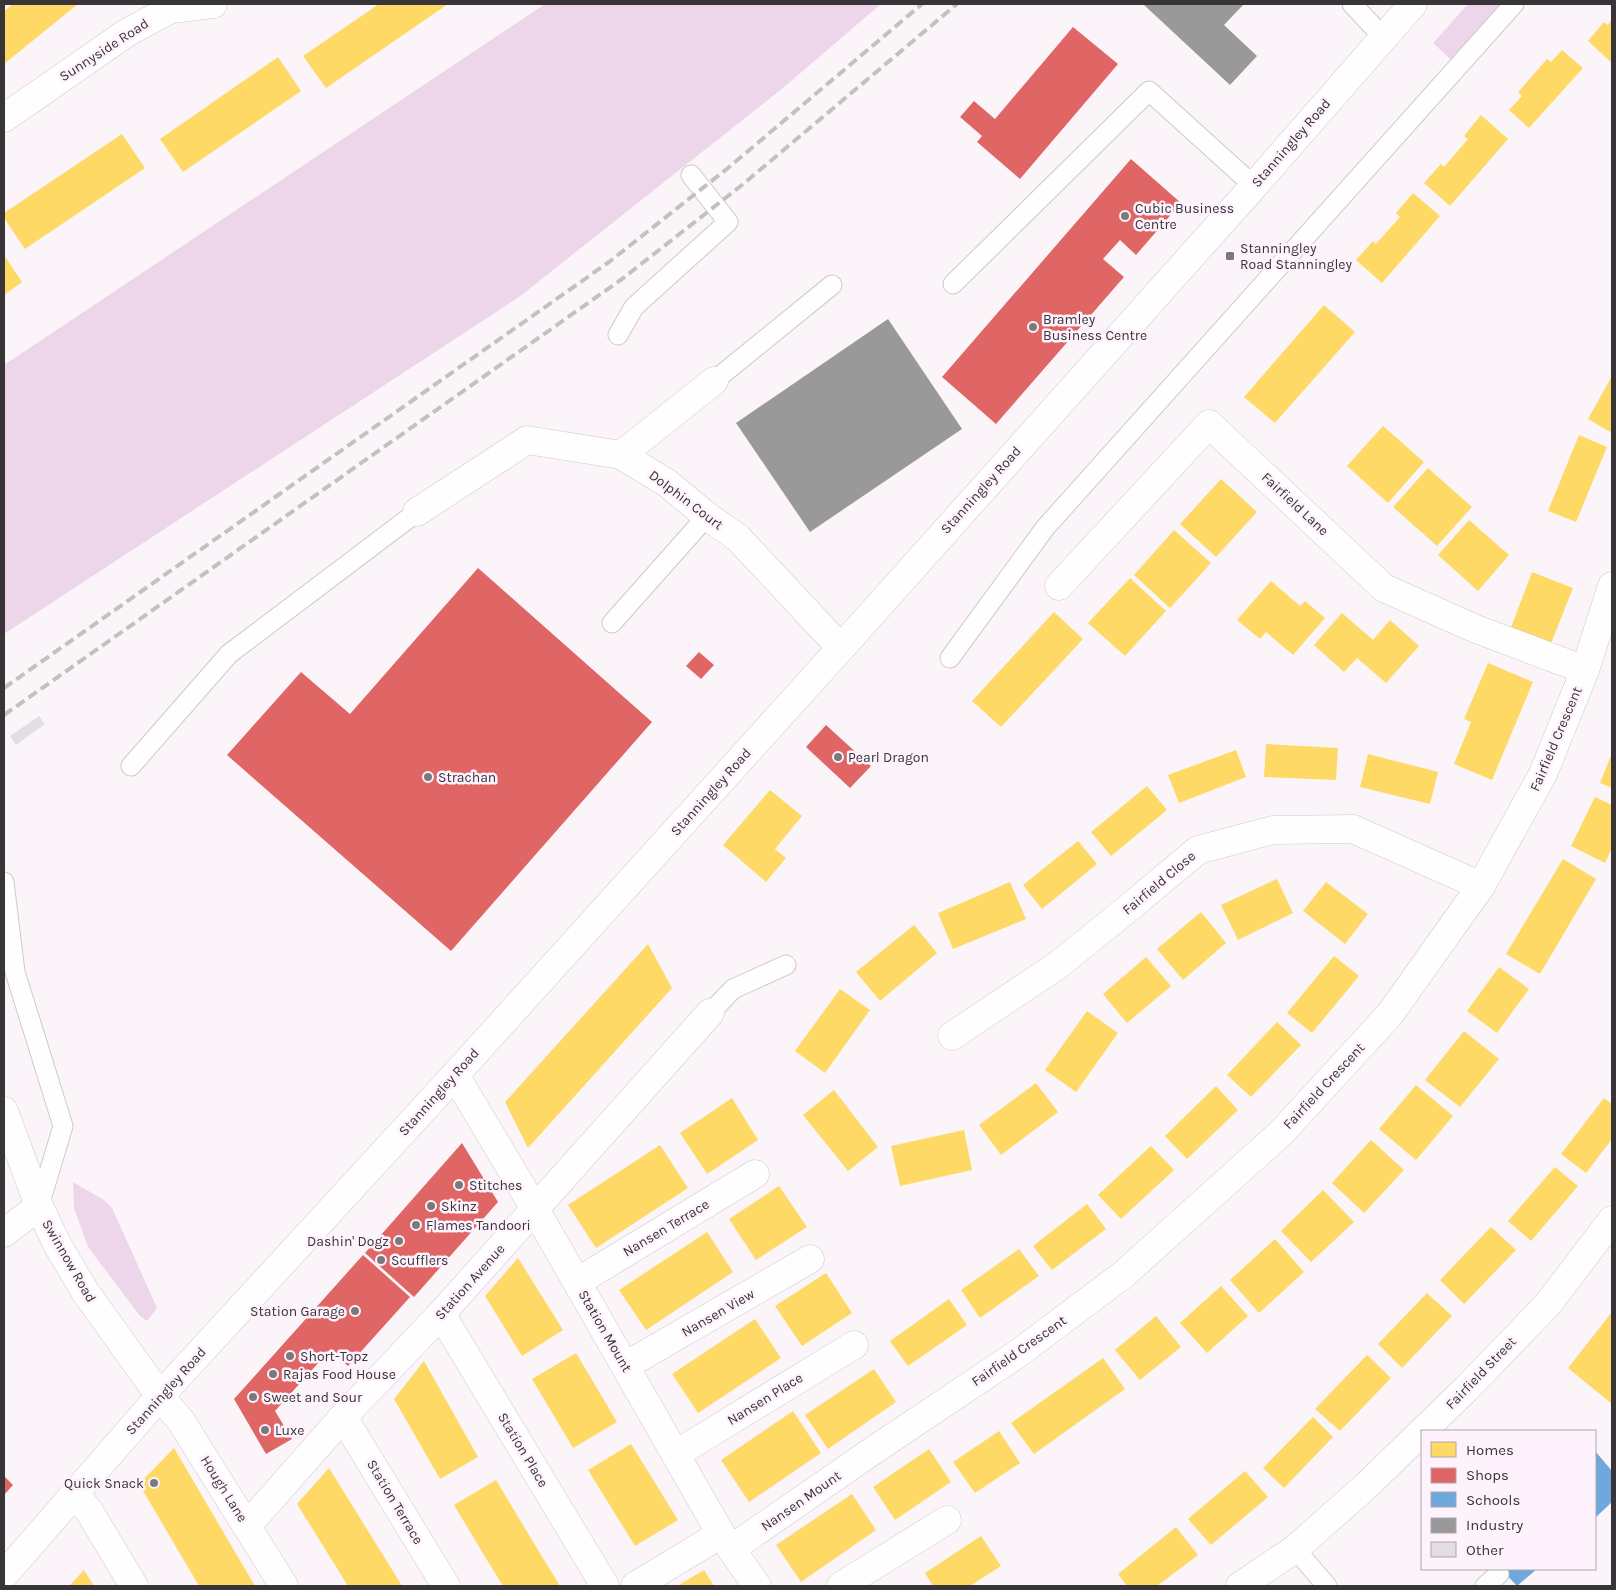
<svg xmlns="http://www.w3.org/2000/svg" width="1616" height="1590" font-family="Karla,sans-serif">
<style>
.green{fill:#edd6ea}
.homes{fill:#ffd966}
.shops{fill:#e06666}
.schools{fill:#6fa8dc}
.industry{fill:#999}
.building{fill:#e2dee2}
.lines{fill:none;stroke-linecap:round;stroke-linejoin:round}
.service-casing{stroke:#cdc9cd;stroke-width:21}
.minor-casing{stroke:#cdc9cd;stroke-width:29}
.tertiary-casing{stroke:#cdc9cd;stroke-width:29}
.service{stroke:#fefefe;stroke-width:19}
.minor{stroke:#fefefe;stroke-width:28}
.tertiary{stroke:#fefefe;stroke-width:28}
.rail{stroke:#c2c1c2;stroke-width:4;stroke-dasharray:10 5;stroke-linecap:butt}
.poi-dot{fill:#7c787c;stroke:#fef2fc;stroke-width:2}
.labels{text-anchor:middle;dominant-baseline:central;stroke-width:5;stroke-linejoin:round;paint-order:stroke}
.street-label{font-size:14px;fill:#383438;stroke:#fef2fc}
.poi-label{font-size:14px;fill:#383438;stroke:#fef2fc;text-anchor:start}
</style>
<rect width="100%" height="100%" fill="#fbf5fa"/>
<!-- green -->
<g class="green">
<path d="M545 4H881L783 88 519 297 4 634V365Z"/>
<path d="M1468 4H1514L1458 66 1433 43Z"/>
<path d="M73 1182 104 1200 112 1208 157 1308 147 1321 140 1316 88 1247 74 1208Z"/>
</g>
<!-- homes -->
<g class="homes">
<path d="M13 4H78L4 64V11Z"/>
<path d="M379 4H448L326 88 303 56Z"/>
<path d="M1612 19V63L1588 41 1604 22 1608 25Z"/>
<path d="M1562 50 1583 68 1529 128 1509 110 1522 96 1518 92 1547 59 1551 62Z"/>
<path d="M278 57 301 91 183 172 160 139Z"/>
<path d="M1481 115 1508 139 1450 206 1424 183 1441 164 1444 167 1468 139 1464 136Z"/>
<path d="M122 134 145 168 25 249 4 218V213Z"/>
<path d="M1413 193 1440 216 1382 283 1356 260 1373 241 1376 244 1400 217 1396 213Z"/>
<path d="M4 255 22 282 4 295Z"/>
<path d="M1324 305 1355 332 1275 423 1244 397Z"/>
<path d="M1612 376V433L1588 419Z"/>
<path d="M1383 426 1424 462 1388 503 1347 466Z"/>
<path d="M1579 435 1607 447 1576 522 1548 511Z"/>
<path d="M1428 468 1472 507 1437 546 1393 507Z"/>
<path d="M1221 479 1257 512 1216 557 1180 524Z"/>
<path d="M1469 520 1509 555 1478 591 1438 555Z"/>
<path d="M1174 530 1211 563 1170 608 1134 575Z"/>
<path d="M1532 572 1573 588 1550 646 1510 630Z"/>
<path d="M1130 578 1166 611 1125 656 1088 623Z"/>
<path d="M1271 581 1300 606 1305 601 1325 618 1293 655 1266 632 1260 639 1237 620Z"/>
<path d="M1054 612 1083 639 1001 727 972 701Z"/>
<path d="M1342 613 1373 640 1390 620 1419 646 1386 683 1357 658 1344 672 1314 645Z"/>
<path d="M1488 663 1533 682 1492 780 1454 764 1471 722 1464 719Z"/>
<path d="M1266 744 1338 748 1336 780 1264 777Z"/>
<path d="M1236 750 1246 777 1179 803 1168 775Z"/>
<path d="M1612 753V788L1600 783Z"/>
<path d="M1368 754 1438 772 1430 804 1360 787Z"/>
<path d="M1147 786 1167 810 1111 856 1091 832Z"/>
<path d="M770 790 802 816 775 849 786 858 766 882 723 845Z"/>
<path d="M1595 797 1612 805V848L1605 863 1571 846Z"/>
<path d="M1078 841 1097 864 1042 909 1023 885Z"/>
<path d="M1563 859 1596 879 1540 974 1506 954Z"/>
<path d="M1277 879 1293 913 1238 940 1221 905Z"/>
<path d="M1010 882 1026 919 953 949 938 913Z"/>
<path d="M1326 882 1368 914 1345 944 1303 911Z"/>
<path d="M1201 912 1226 943 1183 980 1157 949Z"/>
<path d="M914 925 937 953 880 1001 856 972Z"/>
<path d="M648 944 672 988 528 1148 505 1102Z"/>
<path d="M1334 956 1359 976 1312 1033 1287 1013Z"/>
<path d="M1146 957 1171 986 1127 1023 1103 994Z"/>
<path d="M1499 967 1529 989 1497 1033 1467 1011Z"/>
<path d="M840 989 870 1010 825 1073 795 1051Z"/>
<path d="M1087 1011 1118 1033 1076 1092 1045 1070Z"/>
<path d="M1277 1022 1301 1045 1251 1097 1227 1075Z"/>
<path d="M1464 1031 1499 1059 1460 1107 1425 1080Z"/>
<path d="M1036 1083 1058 1112 1001 1155 979 1125Z"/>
<path d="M1416 1085 1453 1116 1416 1160 1379 1129Z"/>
<path d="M1216 1086 1238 1110 1187 1159 1165 1136Z"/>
<path d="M834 1090 878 1147 848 1171 803 1115Z"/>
<path d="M732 1098 758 1140 707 1174 680 1133Z"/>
<path d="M1604 1098 1612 1104V1139L1586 1173 1561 1154Z"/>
<path d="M964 1130 972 1170 900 1186 891 1146Z"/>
<path d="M1371 1140 1404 1170 1364 1213 1332 1183Z"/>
<path d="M660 1145 688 1188 596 1248 568 1205Z"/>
<path d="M1151 1146 1174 1170 1121 1219 1098 1195Z"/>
<path d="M1555 1167 1578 1186 1531 1241 1508 1221Z"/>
<path d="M779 1186 807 1227 756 1260 729 1219Z"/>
<path d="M1323 1190 1354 1222 1311 1262 1281 1231Z"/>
<path d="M1087 1204 1106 1229 1052 1270 1033 1246Z"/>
<path d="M1491 1227 1516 1250 1464 1304 1440 1280Z"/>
<path d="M707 1232 733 1272 646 1330 619 1290Z"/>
<path d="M1275 1239 1304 1272 1259 1313 1230 1280Z"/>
<path d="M1019 1249 1039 1276 980 1318 961 1290Z"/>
<path d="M518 1258 563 1330 522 1356 485 1296Z"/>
<path d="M826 1273 852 1313 802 1346 775 1306Z"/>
<path d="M1221 1286 1248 1316 1207 1353 1180 1323Z"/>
<path d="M1427 1293 1452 1316 1402 1368 1378 1344Z"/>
<path d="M949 1299 967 1325 908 1366 890 1341Z"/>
<path d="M1612 1312V1404L1568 1368Z"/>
<path d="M1156 1316 1181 1347 1140 1380 1115 1350Z"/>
<path d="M755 1319 781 1358 698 1413 672 1374Z"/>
<path d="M576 1353 617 1422 573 1448 532 1379Z"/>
<path d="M1367 1355 1391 1378 1340 1431 1315 1409Z"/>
<path d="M1103 1358 1125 1389 1034 1454 1011 1423Z"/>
<path d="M424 1361 478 1457 440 1479 394 1399Z"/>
<path d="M874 1369 896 1402 828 1449 805 1415Z"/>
<path d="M793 1411 821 1453 749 1502 721 1460Z"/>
<path d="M1313 1417 1333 1437 1284 1488 1263 1468Z"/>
<path d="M999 1431 1020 1463 975 1493 953 1462Z"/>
<path d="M631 1444 678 1520 635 1546 588 1470Z"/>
<path d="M174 1448 255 1586H199L139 1484Z"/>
<path d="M929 1449 951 1482 895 1520 873 1487Z"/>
<path d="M329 1468 391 1568 402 1586H348L297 1504Z"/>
<path d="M1245 1471 1268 1497 1211 1545 1188 1519Z"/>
<path d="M496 1480 529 1535 560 1586H503L487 1560 454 1505Z"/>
<path d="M852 1494 876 1530 801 1582 776 1545Z"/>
<path d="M1176 1527 1198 1555 1157 1586H1127L1118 1574Z"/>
<path d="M981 1536 1001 1566 970 1586H933L925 1573Z"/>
<path d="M84 1570 94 1586H69Z"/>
<path d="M704 1570 714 1586H677Z"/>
</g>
<!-- shops -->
<g class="shops">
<path d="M1073 27 1118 64 1020 179 977 142 982 136 960 117 974 101 995 119Z"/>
<path d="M1131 159 1181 203 1136 255 1120 240 1103 259 1124 277 996 424 942 377Z"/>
<path d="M478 568 652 722 451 951 227 755 301 672 350 714Z"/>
<path d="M699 652 714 665 701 679 686 666Z"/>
<path d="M826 725 871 766 850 788 806 747Z"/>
<path d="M462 1143 498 1202 414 1297 365 1253Z"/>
<path d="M363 1255 410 1297 348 1366 330 1350 275 1411 292 1439 266 1454 234 1399Z"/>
<path d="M4 1476 13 1485 4 1495Z"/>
</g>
<!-- schools -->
<g class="schools">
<path d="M1595 1451 1612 1471V1502L1595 1518Z"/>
<path d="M1501 1569H1537L1517 1586Z"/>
</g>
<!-- industry -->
<g class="industry">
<path d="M1143 4H1244L1224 25 1257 56 1230 85Z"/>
<path d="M888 319 962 429 810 532 736 423Z"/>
</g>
<!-- building -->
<path class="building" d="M39 716 45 724 16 745 10 736Z"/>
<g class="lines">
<defs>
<g id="service">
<path d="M1352 4 1383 37"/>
<path d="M953 284 1149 91 1254 186"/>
<path d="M618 335 634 307 728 222 691 175"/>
<path d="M714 381 832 285"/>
<path d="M612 623 707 516"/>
<path d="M950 658 1045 528 1514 4"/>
<path d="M131 766 229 654 417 512"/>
<path d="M4 882 15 972 63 1126 39 1206"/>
<path d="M710 1013 733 989 786 965"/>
<path d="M1295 1549 1327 1586"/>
<path d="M1485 1586 1499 1574"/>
</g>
<g id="minor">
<path d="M4 118 128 32 171 9 213 4"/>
<path d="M621 455 714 381"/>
<path d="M417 512 527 440 621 455 667 483 707 516 738 538 841 648"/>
<path d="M1059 586 1209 424 1384 588 1476 629 1585 670"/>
<path d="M952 1036 1058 965 1125 911 1198 850 1273 830 1353 829 1481 886"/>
<path d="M455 1075 535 1209 721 1534 757 1586"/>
<path d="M4 1233 39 1206"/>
<path d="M577 1282 755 1174"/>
<path d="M441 1314 605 1586"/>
<path d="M625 1366 810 1259"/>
<path d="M343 1417 446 1586"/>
<path d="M676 1454 854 1345"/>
<path d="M75 1494 89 1511 134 1586"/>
<path d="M247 1526 343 1417 441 1314 710 1013"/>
<path d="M731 1549 871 1452 1016 1355 1124 1274 1281 1133 1390 1014 1481 886 1543 774 1585 670 1612 586"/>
<path d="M635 1586 721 1534"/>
<path d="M841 1586 947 1520"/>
<path d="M1240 1586 1295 1549 1366 1486 1466 1389 1548 1304 1612 1220"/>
</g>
<g id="tertiary">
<path d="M4 1111 39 1206 58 1246 86 1293 160 1396 181 1421 284 1586"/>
<path d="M4 1575 160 1396 455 1075 841 648 1254 186 1413 4"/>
</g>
</defs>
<!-- service casing -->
<use href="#service" class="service-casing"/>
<!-- minor casing -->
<use href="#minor" class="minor-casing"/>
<!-- tertiary casing -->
<use href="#tertiary" class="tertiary-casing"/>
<!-- service -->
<use href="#service" class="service"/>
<!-- minor -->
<use href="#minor" class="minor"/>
<!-- tertiary -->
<use href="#tertiary" class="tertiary"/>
<!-- rail -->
<g class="rail">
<path d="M4 688 609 262 728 168 922 4"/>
<path d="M4 715 622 279 742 185 957 4"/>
</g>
</g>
<!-- markers -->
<g class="poi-dot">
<circle cx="1125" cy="216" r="5"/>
<rect x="1225" y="251" width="10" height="10" rx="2.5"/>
<circle cx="1033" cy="327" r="5"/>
<circle cx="838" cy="757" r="5"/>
<circle cx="428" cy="777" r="5"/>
<circle cx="459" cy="1185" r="5"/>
<circle cx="431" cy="1206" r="5"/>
<circle cx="416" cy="1225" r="5"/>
<circle cx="399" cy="1241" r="5"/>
<circle cx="381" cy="1260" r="5"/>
<circle cx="355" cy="1311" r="5"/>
<circle cx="290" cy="1356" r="5"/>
<circle cx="273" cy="1374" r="5"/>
<circle cx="253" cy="1397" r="5"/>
<circle cx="265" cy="1430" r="5"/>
<circle cx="154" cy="1483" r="5"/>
</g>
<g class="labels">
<!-- street labels -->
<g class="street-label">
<text transform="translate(104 50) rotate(-33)">Sunnyside Road</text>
<text transform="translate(1291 143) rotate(-49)">Stanningley Road</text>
<text transform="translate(981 490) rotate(-48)">Stanningley Road</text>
<text transform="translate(686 500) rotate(37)">Dolphin Court</text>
<text transform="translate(1295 504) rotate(43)">Fairfield Lane</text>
<text transform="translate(1556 739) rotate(-67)">Fairfield Crescent</text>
<text transform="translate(711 792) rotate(-48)">Stanningley Road</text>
<text transform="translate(1159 883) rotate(-40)">Fairfield Close</text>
<text transform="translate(1324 1086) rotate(-47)">Fairfield Crescent</text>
<text transform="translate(439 1092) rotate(-48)">Stanningley Road</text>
<text transform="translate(666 1228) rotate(-31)">Nansen Terrace</text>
<text transform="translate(69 1261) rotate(60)">Swinnow Road</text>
<text transform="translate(470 1282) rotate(-48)">Station Avenue</text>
<text transform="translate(718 1313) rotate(-30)">Nansen View</text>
<text transform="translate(605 1331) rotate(60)">Station Mount</text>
<text transform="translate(1019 1351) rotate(-35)">Fairfield Crescent</text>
<text transform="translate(1481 1373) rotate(-46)">Fairfield Street</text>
<text transform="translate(166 1391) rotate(-48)">Stanningley Road</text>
<text transform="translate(765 1399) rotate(-32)">Nansen Place</text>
<text transform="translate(523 1450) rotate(59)">Station Place</text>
<text transform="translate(224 1489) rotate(58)">Hough Lane</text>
<text transform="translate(801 1501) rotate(-35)">Nansen Mount</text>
<text transform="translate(395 1502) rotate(59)">Station Terrace</text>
</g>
<!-- poi labels -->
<g class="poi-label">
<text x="1135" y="208">Cubic Business<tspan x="1135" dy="16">Centre</tspan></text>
<text x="1240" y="248">Stanningley<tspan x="1240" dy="16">Road Stanningley</tspan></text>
<text x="1043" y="319">Bramley<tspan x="1043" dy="16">Business Centre</tspan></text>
<text x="848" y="757">Pearl Dragon</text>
<text x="438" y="777">Strachan</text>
<text x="469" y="1185">Stitches</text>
<text x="441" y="1206">Skinz</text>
<text x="426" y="1225">Flames Tandoori</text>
<text x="389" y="1241" text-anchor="end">Dashin' Dogz</text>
<text x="391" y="1260">Scufflers</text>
<text x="345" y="1311" text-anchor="end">Station Garage</text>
<text x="300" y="1356">Short-Topz</text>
<text x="283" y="1374">Rajas Food House</text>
<text x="263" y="1397">Sweet and Sour</text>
<text x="275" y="1430">Luxe</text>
<text x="144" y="1483" text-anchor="end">Quick Snack</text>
</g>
</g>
<!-- border -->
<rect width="1616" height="1590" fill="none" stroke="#383438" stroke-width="10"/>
<!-- legend -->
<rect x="1421" y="1430" width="175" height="140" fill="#fef2fc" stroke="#afa6ae"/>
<rect x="1431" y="1442" width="25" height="15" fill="#ffd966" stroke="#afa6ae"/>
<text x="1466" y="1455" font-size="15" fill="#383438">Homes</text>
<rect x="1431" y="1468" width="25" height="15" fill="#e06666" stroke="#afa6ae"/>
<text x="1466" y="1480" font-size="15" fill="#383438">Shops</text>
<rect x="1431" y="1492" width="25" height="15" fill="#6fa8dc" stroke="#afa6ae"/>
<text x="1466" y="1505" font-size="15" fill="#383438">Schools</text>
<rect x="1431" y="1518" width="25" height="15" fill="#999999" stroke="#afa6ae"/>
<text x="1466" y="1530" font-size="15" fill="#383438">Industry</text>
<rect x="1431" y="1542" width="25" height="15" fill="#e2dee2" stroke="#afa6ae"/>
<text x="1466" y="1555" font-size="15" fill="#383438">Other</text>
</svg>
